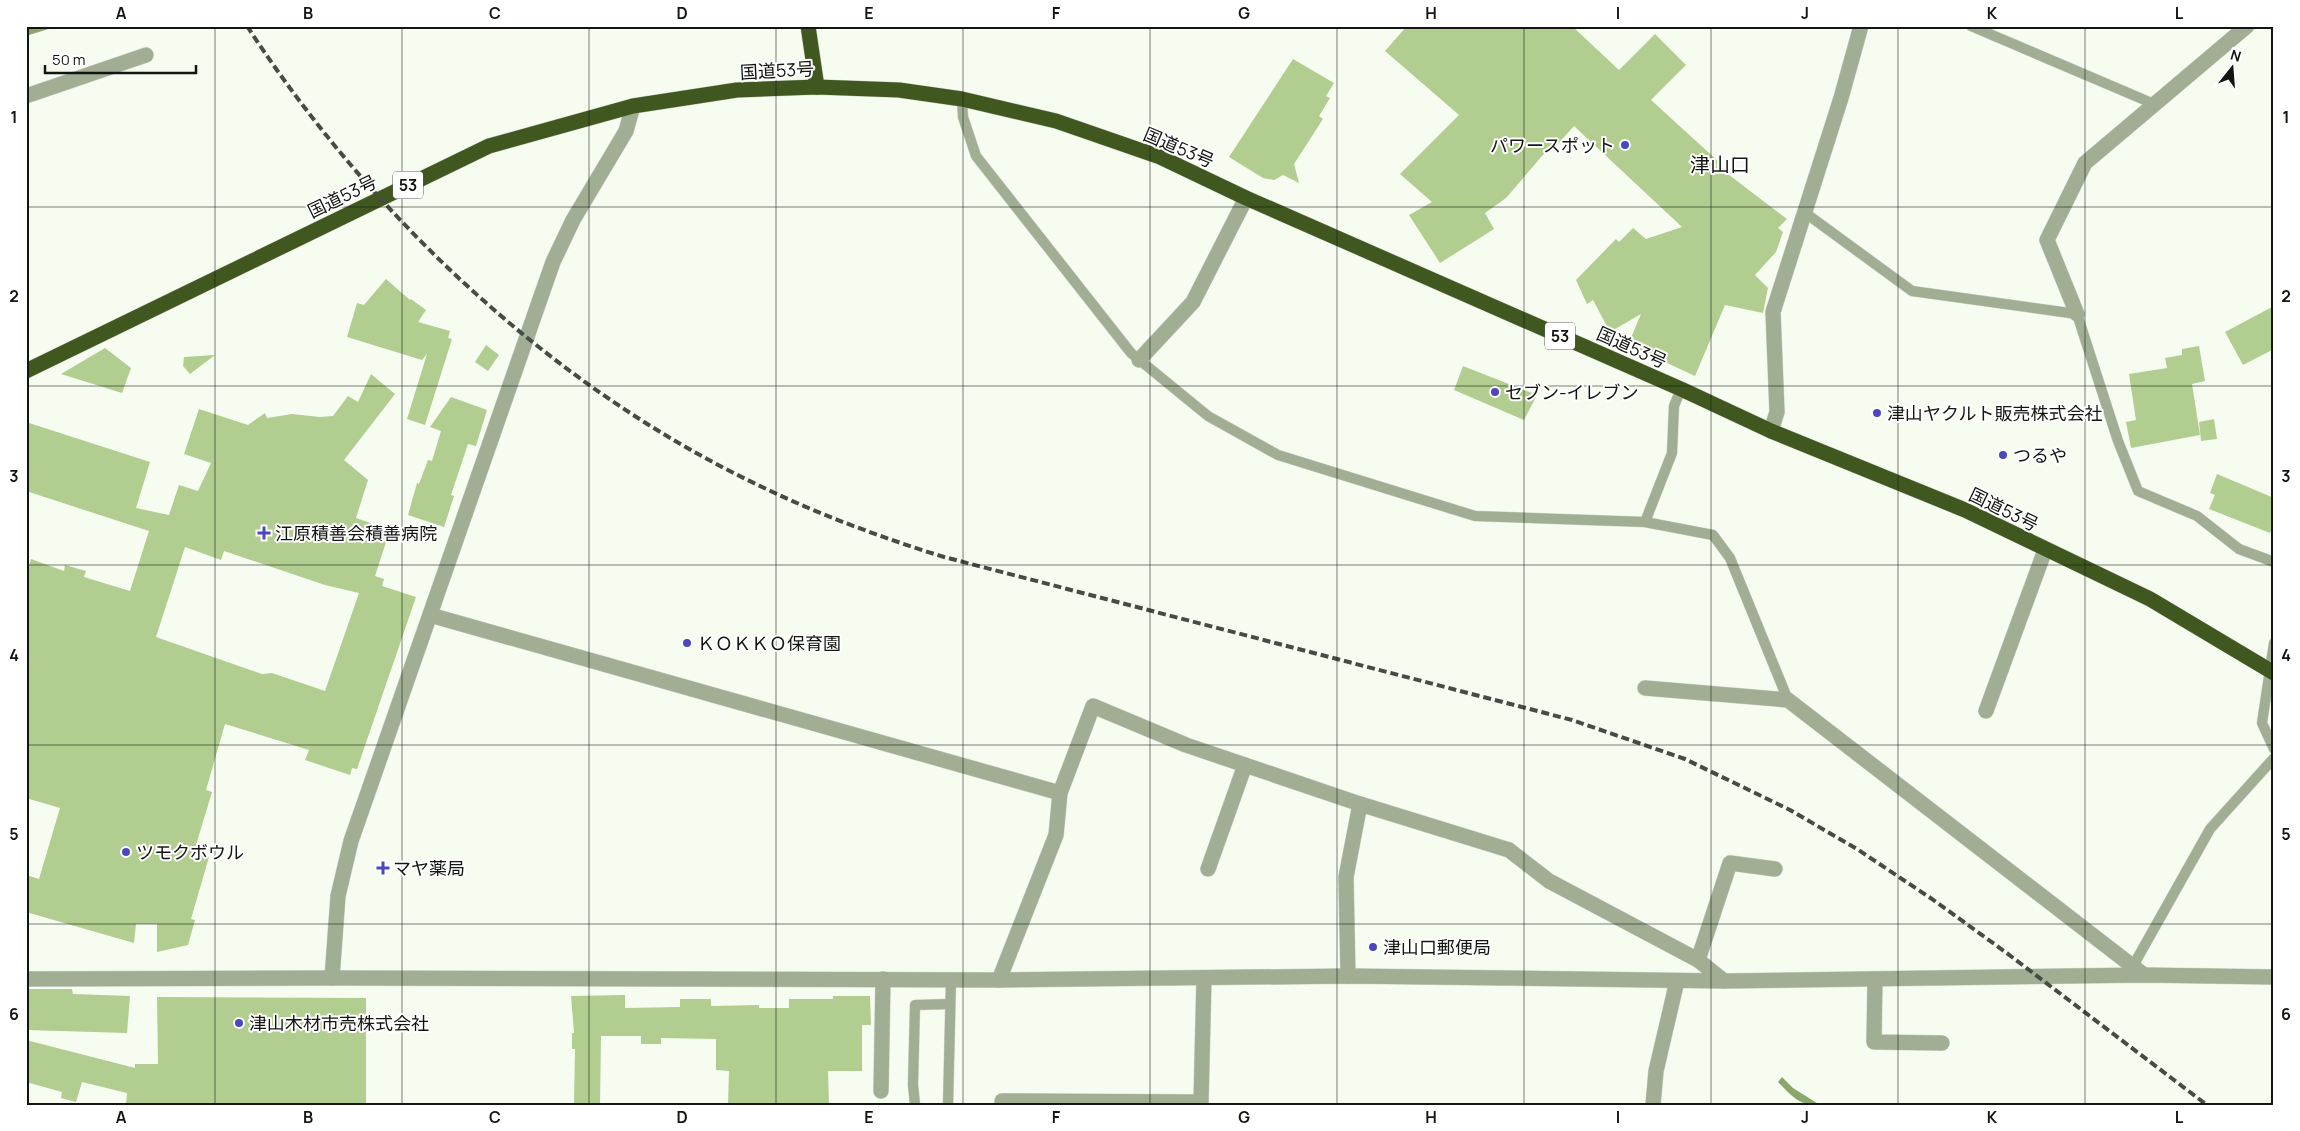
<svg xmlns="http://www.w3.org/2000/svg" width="2300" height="1131" font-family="Manrope,'Noto Sans JP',sans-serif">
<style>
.water{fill:#8ba76c}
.building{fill:#b1cd90;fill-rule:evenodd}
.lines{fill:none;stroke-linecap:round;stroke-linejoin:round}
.lane-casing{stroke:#d2d8cc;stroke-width:11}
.street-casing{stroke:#d2d8cc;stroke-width:16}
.highway-casing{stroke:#d2d8cc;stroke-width:16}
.lane{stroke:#a1ae94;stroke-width:10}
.street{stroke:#a1ae94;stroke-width:15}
.highway{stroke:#40581f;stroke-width:15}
.rail{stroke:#484b45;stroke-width:4;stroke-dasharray:8 4;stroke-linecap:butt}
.grid{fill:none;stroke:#131511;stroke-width:1;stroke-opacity:0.55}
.poi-dot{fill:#4c47bd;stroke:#fff;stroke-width:2}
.labels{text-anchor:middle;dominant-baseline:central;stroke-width:4;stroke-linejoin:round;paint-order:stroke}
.shield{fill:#fff;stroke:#5a5b58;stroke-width:1}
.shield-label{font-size:16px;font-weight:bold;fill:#131511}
.street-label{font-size:18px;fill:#131511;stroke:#fff}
.poi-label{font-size:18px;fill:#131511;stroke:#fff;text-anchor:start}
.quarter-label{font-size:20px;fill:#131511;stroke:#fff}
.neatline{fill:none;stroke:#131511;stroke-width:2}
.grid-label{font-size:16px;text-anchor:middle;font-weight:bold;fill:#131511}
</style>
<rect width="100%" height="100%" fill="#f6fdf0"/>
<!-- water -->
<g class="water">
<path d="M26 26H58L26 36Z"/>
<path d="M1782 1077 1793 1088 1820 1105C1798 1105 1793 1097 1778 1082Z"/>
</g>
<!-- building -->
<g class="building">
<path d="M1407 26H1572L1619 70 1655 34 1686 65 1651 100 1719 162 1716 165 1787 219 1778 228 1783 232 1776 252 1755 275 1768 288 1763 313 1725 305 1695 376 1628 345 1641 314 1610 332 1593 300 1587 304 1576 280 1616 239 1619 242 1633 228 1646 239 1682 227 1574 126 1551 152 1548 149 1506 198 1485 213 1494 229 1440 263 1409 215 1432 202 1400 174 1459 115 1385 51Z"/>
<path d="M1293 59 1334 83 1326 96 1330 98 1319 116 1323 119 1294 164 1299 183 1283 175 1274 180 1263 178 1229 157Z"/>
<path d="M386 279 410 300 411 299 426 310 418 322 450 331 448 338 452 339 425 425 407 419 427 354 422 360 347 337 357 303 364 305Z"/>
<path d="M2274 306V349L2243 365 2225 332Z"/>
<path d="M486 345 499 355 488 371 475 362Z"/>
<path d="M2199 346 2205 381 2192 384 2200 435 2131 448 2126 422 2136 420 2129 374 2167 368 2165 358 2182 355V349Z"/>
<path d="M105 348 131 368 122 393 61 374Z"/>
<path d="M215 355 190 374 183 366 184 357Z"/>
<path d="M1463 366 1537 395 1524 420 1454 390Z"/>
<path d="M371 374 395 394 344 460 368 480 356 518 390 530 375 576 384 579 382 586 416 597 357 769 352 768 350 775 305 760 309 750 225 724 206 790 212 792 196 845 206 848 204 855 209 857 191 919 195 920 188 945 157 952V924H136L134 943 26 912V875L39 879 60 808 26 798V576L31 559 64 571 65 565 86 571 84 577 130 591 149 531 26 491V422L150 462 136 508 169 515 179 485 198 491 211 463 184 454 199 409 248 425 265 413 267 418 292 414 320 417 333 416 348 396 358 402ZM185 547 221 560 224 551 325 585 359 593 325 691 272 673 262 674 156 637Z"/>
<path d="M451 397 487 410 476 446 468 444 451 495 454 496 444 527 408 515 417 483 419 484 428 460 432 461 441 431 430 427Z"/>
<path d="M2214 419 2217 439 2201 441 2199 422Z"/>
<path d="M2217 474 2274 498V523L2270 533 2209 509 2215 495 2210 493Z"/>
<path d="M26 989H72L73 994 130 996 127 1033 26 1030Z"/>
<path d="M625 995V1008L680 1007V999H711V1006L759 1005V1008H789V999H833V996H870L871 1025H862V1071H828L829 1105H728L729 1071 716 1070V1039L661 1038V1044H641V1036H601L600 1105H574L575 1049H572V1033H574L571 996Z"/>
<path d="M157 997 366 998V1105H126L127 1093 82 1082 76 1102 61 1098 62 1092 26 1082V1040L135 1068V1064H158Z"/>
</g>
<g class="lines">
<defs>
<g id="lane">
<path d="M1971 26 2154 104"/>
<path d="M962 99 963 117 976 156 1131 353 1208 416 1278 455 1475 516 1645 522 1672 453 1674 406 1681 389"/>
<path d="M1804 212 1912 291 2077 314 2118 441 2138 491 2197 516 2239 549 2274 562"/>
<path d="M1645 522 1713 535 1730 558 1788 700"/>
<path d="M2274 643 2262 723 2274 749"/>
<path d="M2133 966 2210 829 2274 758"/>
<path d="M915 1105 913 1085 915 1005 950 1004"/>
<path d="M948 1105 951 979"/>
</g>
<g id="street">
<path d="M26 96 146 55"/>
<path d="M2077 314 2047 240 2085 163 2247 26"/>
<path d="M1139 360 1193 302 1246 198"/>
<path d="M1771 431 1777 412 1773 312 1841 98 1861 26"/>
<path d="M430 615 1060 793"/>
<path d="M1645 688 1788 700 2144 975"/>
<path d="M1986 711 2045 550"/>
<path d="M1360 804 1509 850 1549 881 1698 960 1724 981"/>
<path d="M1208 869 1245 765"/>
<path d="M1698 960 1730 863 1775 869"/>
<path d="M332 978 338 896 351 841 553 262 573 220 626 131 633 106"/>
<path d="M26 979 332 978 999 980 1348 976 1724 981 2144 975 2274 977"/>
<path d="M1875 979 1874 1042 1942 1043"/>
<path d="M999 980 1056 835 1060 793 1093 706 1186 745 1360 804 1346 877 1348 976"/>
<path d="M881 1091 883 979"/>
<path d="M1002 1101 1201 1102 1204 978"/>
<path d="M1653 1105 1656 1071 1677 981"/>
</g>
<g id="highway">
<path d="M808 26 817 87"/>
<path d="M26 371 489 146 633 106 737 90 817 87 899 90 962 99 1056 121 1160 157 1246 198 1681 389 1771 431 1965 510 2150 599 2274 673"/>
</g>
</defs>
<!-- lane casing -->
<use href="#lane" class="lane-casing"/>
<!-- street casing -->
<use href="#street" class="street-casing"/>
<!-- highway casing -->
<use href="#highway" class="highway-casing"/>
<!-- lane -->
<use href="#lane" class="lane"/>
<!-- street -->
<use href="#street" class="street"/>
<!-- highway -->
<use href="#highway" class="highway"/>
<!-- rail -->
<path class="rail" d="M247 26C370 215 551 386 756 484 817 514 880 537 944 557L1572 720 1685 759 1790 810 1857 849 1932 899 2004 951 2207 1105"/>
</g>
<!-- grid -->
<path class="grid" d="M215 26V1105M402 26V1105M589 26V1105M776 26V1105M963 26V1105M1150 26V1105M1337 26V1105M1524 26V1105M1711 26V1105M1898 26V1105M2085 26V1105M26 207H2274M26 386H2274M26 565H2274M26 745H2274M26 924H2274"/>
<!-- markers -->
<g class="poi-dot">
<circle cx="1625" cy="145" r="5"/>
<circle cx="1495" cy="392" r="5"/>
<circle cx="1877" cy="413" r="5"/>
<circle cx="2003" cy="455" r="5"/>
<path d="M261.5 525.5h5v5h5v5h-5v5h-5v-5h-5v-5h5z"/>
<circle cx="687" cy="643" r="5"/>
<circle cx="126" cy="852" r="5"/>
<path d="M380.5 860.5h5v5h5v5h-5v5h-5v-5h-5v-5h5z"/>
<circle cx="1373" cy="947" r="5"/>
<circle cx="239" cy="1023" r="5"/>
</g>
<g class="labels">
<!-- shield labels -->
<g class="shield">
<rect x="393" y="171.5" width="30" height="27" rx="4"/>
<rect x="1545" y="322.5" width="30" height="27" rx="4"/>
</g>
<g class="shield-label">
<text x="408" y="185">53</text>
<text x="1560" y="336">53</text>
</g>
<!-- street labels -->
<g class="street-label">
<text transform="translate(777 70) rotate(-3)">国道53号</text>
<text transform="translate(1179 147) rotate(23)">国道53号</text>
<text transform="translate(342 196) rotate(-26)">国道53号</text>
<text transform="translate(1632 347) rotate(24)">国道53号</text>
<text transform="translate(2004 509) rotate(26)">国道53号</text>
</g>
<!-- poi labels -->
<g class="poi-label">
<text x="1615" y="145" text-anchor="end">パワースポット</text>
<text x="1505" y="392">セブン-イレブン</text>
<text x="1887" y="413">津山ヤクルト販売株式会社</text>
<text x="2013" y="455">つるや</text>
<text x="275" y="533">江原積善会積善病院</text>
<text x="697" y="643">ＫＯＫＫＯ保育園</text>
<text x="136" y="852">ツモクボウル</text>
<text x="393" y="868">マヤ薬局</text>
<text x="1383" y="947">津山口郵便局</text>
<text x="249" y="1023">津山木材市売株式会社</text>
</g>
<!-- quarter labels -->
<g class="quarter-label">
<text x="1720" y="164">津山口</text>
</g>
</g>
<!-- border -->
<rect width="2300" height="1131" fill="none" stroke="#ffffff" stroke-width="55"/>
<!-- north arrow -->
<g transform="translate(2232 68) rotate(17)" stroke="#ffffff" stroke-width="4" paint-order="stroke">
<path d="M0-4L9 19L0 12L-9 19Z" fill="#131511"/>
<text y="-8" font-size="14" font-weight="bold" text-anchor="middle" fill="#131511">N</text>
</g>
<!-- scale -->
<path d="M45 65v8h151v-8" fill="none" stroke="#131511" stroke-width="2.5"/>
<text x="52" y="65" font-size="15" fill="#131511" stroke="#ffffff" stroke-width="4" paint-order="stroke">50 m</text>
<rect x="28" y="28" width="2244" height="1076" class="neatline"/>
<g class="grid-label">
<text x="121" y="19">A</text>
<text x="308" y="19">B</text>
<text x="495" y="19">C</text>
<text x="682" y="19">D</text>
<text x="869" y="19">E</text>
<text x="1056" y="19">F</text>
<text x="1244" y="19">G</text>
<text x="1431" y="19">H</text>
<text x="1618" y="19">I</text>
<text x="1805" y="19">J</text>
<text x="1992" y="19">K</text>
<text x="2179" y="19">L</text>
<text x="14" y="123">1</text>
<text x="2286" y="123">1</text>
<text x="14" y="302">2</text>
<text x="2286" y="302">2</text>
<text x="14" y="482">3</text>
<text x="2286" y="482">3</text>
<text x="14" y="661">4</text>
<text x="2286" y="661">4</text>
<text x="14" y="840">5</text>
<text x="2286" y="840">5</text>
<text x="14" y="1020">6</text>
<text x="2286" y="1020">6</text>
<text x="121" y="1123">A</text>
<text x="308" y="1123">B</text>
<text x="495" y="1123">C</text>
<text x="682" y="1123">D</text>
<text x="869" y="1123">E</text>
<text x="1056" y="1123">F</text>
<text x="1244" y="1123">G</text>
<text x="1431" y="1123">H</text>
<text x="1618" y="1123">I</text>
<text x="1805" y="1123">J</text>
<text x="1992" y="1123">K</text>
<text x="2179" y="1123">L</text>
</g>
</svg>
